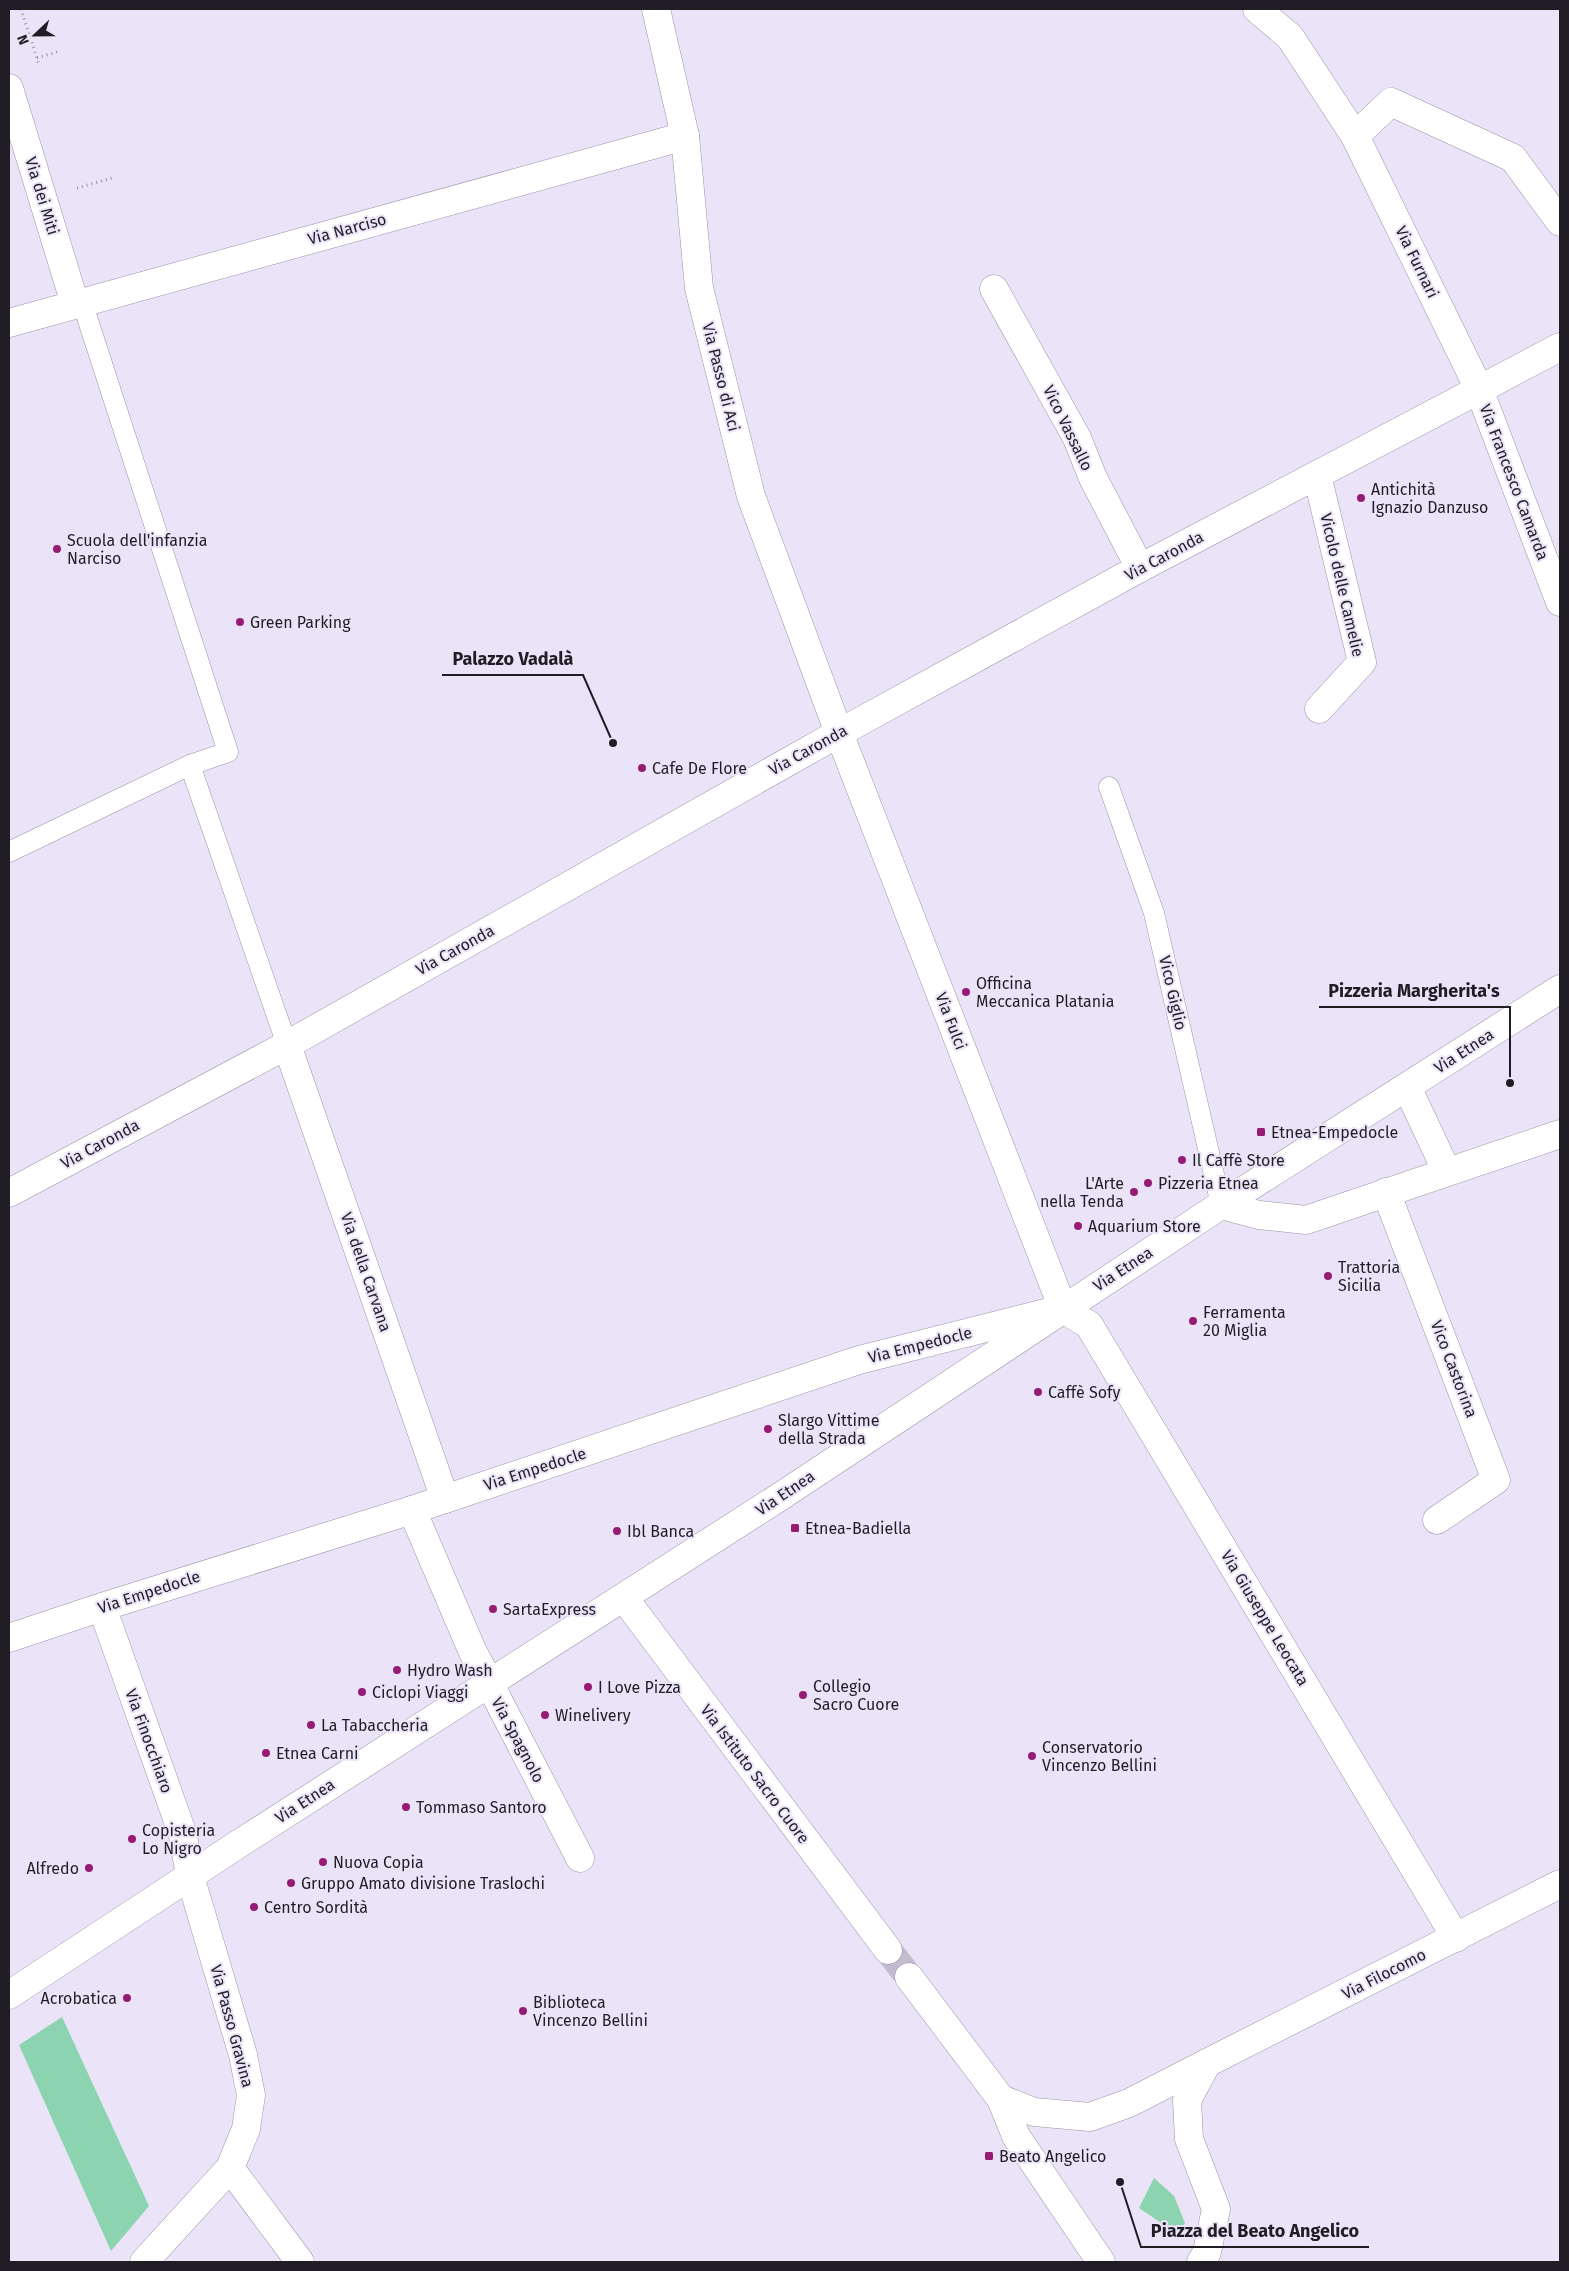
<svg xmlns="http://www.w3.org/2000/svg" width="1569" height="2271" font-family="'Fira Sans',sans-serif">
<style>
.green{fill:#8cd4af}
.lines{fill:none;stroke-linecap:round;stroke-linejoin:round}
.secondary-tunnel{stroke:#c2bcce;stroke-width:28;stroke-dasharray:28 14;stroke-linecap:butt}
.lane-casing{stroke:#9b94a7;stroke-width:21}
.street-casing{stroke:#9b94a7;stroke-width:29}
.secondary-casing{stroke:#9b94a7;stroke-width:29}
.primary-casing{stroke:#9b94a7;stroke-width:29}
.path{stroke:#9893a2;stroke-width:3;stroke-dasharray:1 4;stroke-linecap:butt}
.lane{stroke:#fff;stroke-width:20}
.street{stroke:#fff;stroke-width:28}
.secondary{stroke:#fff;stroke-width:28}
.primary{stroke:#fff;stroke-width:28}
.poi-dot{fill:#951b75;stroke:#ebe4f8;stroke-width:2}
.labels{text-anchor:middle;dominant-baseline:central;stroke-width:4;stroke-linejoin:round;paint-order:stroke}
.street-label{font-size:16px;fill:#201d25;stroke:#ebe4f8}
.poi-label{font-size:16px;fill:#201d25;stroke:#ebe4f8;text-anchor:start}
.leader{fill:none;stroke:#201d25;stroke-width:2}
.callout-dot{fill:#201d25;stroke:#ebe4f8;stroke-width:2}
.callout-label{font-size:18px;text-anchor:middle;font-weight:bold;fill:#201d25;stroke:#ebe4f8;stroke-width:4;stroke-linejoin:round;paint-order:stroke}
</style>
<rect width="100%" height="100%" fill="#ebe4f8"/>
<!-- green -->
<g class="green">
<path d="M62 2017 149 2206 111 2251 19 2045Z"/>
<path d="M1154 2178 1174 2196 1185 2223 1176 2233 1139 2208Z"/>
</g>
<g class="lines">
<!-- secondary-tunnel -->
<path class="secondary-tunnel" d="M888 1950 909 1977"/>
<defs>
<g id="lane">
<path d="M82 302 228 752 190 765 287 1045"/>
<path d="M1109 787 1154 913 1221 1205"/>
<path d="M9 852 190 765"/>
</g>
<g id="street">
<path d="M656 9 685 136 699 288 751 496 839 733 1063 1309 1089 1325 1456 1938"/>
<path d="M1257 9 1290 37 1355 136 1479 389 1560 602"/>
<path d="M9 88 75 304"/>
<path d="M1355 136 1391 102 1513 158 1560 222"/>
<path d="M994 289 1077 438 1093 478 1140 568"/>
<path d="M9 323 685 136"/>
<path d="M1317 475 1362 662 1319 709"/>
<path d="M287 1045 445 1499"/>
<path d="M1407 1087 1447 1172"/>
<path d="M1386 1192 1496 1480 1437 1520"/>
<path d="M1221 1205 1259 1215 1306 1220 1560 1134"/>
<path d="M412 1510 472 1650 580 1858"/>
<path d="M102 1607 183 1835 190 1876 243 2055 251 2095 246 2129 230 2168 144 2262"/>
<path d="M230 2168 300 2262"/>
</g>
<g id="secondary">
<path d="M9 1193 287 1045 839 733 1140 568 1560 347"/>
<path d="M624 1598 888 1950"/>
<path d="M9 1638 102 1607 412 1510 859 1360 1061 1309"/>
<path d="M909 1977 1001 2099 1016 2136 1101 2262"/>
<path d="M1001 2099 1034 2112 1090 2117 1129 2103 1207 2063"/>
</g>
<g id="primary">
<path d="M9 1995 237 1845 778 1498 1221 1205 1560 989"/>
<path d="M1201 2262 1207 2252 1216 2209 1189 2139 1187 2100 1207 2063 1560 1884"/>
</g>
</defs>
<!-- lane casing -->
<use href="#lane" class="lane-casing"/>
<!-- street casing -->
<use href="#street" class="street-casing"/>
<!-- secondary casing -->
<use href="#secondary" class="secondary-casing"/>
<!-- primary casing -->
<use href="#primary" class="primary-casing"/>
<!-- path -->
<g class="path">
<path d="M21 9 39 65"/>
<path d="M37 58 60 51"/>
<path d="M77 188 112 178"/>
</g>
<!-- lane -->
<use href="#lane" class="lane"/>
<!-- street -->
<use href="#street" class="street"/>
<!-- secondary -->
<use href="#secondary" class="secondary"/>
<!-- primary -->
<use href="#primary" class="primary"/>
</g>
<!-- markers -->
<g class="poi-dot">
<circle cx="1361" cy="498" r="5"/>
<circle cx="57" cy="549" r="5"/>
<circle cx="240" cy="622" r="5"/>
<circle cx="642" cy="768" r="5"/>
<circle cx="966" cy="992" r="5"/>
<rect x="1256" y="1127" width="10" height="10" rx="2.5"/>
<circle cx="1182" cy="1160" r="5"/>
<circle cx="1148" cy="1183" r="5"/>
<circle cx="1134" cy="1192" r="5"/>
<circle cx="1078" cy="1226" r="5"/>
<circle cx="1328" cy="1276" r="5"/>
<circle cx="1193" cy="1321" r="5"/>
<circle cx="1038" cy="1392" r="5"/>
<circle cx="768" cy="1429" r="5"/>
<rect x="790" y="1523" width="10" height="10" rx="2.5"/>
<circle cx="617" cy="1531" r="5"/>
<circle cx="493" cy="1609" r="5"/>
<circle cx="397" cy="1670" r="5"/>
<circle cx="588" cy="1687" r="5"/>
<circle cx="362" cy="1692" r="5"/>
<circle cx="803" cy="1695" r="5"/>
<circle cx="545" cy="1715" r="5"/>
<circle cx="311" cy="1725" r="5"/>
<circle cx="266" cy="1753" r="5"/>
<circle cx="1032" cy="1756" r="5"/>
<circle cx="406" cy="1807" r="5"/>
<circle cx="132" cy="1839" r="5"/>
<circle cx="323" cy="1862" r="5"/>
<circle cx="89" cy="1868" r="5"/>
<circle cx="291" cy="1883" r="5"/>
<circle cx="254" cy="1907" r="5"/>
<circle cx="127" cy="1998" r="5"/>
<circle cx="523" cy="2011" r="5"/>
<rect x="984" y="2151" width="10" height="10" rx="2.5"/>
</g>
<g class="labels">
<!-- street labels -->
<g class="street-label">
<text transform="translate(42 196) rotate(73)">Via dei Miti</text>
<text transform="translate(347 229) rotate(-15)">Via Narciso</text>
<text transform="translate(1417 262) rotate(64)">Via Furnari</text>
<text transform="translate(721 377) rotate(76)">Via Passo di Aci</text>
<text transform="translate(1068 428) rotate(64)">Vico Vassallo</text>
<text transform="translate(1514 482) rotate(69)">Via Francesco Camarda</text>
<text transform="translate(1164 556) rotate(-28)">Via Caronda</text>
<text transform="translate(1342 585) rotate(77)">Vicolo delle Camelie</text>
<text transform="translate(808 750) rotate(-29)">Via Caronda</text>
<text transform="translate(455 950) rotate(-29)">Via Caronda</text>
<text transform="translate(1173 993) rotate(77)">Vico Giglio</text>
<text transform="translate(951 1021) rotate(69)">Via Fulci</text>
<text transform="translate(1464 1051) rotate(-33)">Via Etnea</text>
<text transform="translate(100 1144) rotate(-28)">Via Caronda</text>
<text transform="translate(1123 1269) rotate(-33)">Via Etnea</text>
<text transform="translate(366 1272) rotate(71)">Via della Carvana</text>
<text transform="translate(920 1345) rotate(-14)">Via Empedocle</text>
<text transform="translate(1454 1369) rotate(69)">Vico Castorina</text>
<text transform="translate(535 1469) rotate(-18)">Via Empedocle</text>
<text transform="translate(785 1493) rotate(-34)">Via Etnea</text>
<text transform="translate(149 1592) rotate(-18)">Via Empedocle</text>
<text transform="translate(1265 1618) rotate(59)">Via Giuseppe Leocata</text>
<text transform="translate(518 1740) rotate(62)">Via Spagnolo</text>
<text transform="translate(149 1741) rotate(70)">Via Finocchiaro</text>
<text transform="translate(755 1774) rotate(53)">Via Istituto Sacro Cuore</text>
<text transform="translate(305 1801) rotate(-33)">Via Etnea</text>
<text transform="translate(1384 1974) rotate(-27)">Via Filocomo</text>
<text transform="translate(232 2026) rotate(75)">Via Passo Gravina</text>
</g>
<!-- poi labels -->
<g class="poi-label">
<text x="1371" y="489">Antichità<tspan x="1371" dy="18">Ignazio Danzuso</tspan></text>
<text x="67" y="540">Scuola dell'infanzia<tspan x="67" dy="18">Narciso</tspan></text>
<text x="250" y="622">Green Parking</text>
<text x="652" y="768">Cafe De Flore</text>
<text x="976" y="983">Officina<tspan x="976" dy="18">Meccanica Platania</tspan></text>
<text x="1271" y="1132">Etnea-Empedocle</text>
<text x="1192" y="1160">Il Caffè Store</text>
<text x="1124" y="1183" text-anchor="end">L'Arte<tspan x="1124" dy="18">nella Tenda</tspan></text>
<text x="1158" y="1183">Pizzeria Etnea</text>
<text x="1088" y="1226">Aquarium Store</text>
<text x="1338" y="1267">Trattoria<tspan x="1338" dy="18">Sicilia</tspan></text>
<text x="1203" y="1312">Ferramenta<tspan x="1203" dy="18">20 Miglia</tspan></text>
<text x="1048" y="1392">Caffè Sofy</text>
<text x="778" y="1420">Slargo Vittime<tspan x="778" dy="18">della Strada</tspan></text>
<text x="805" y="1528">Etnea-Badiella</text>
<text x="627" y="1531">Ibl Banca</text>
<text x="503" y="1609">SartaExpress</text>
<text x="407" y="1670">Hydro Wash</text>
<text x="813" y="1686">Collegio<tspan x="813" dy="18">Sacro Cuore</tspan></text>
<text x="598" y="1687">I Love Pizza</text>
<text x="372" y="1692">Ciclopi Viaggi</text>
<text x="555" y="1715">Winelivery</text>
<text x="321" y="1725">La Tabaccheria</text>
<text x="1042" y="1747">Conservatorio<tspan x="1042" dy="18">Vincenzo Bellini</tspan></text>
<text x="276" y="1753">Etnea Carni</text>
<text x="416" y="1807">Tommaso Santoro</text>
<text x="142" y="1830">Copisteria<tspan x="142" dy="18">Lo Nigro</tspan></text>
<text x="333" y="1862">Nuova Copia</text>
<text x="79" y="1868" text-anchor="end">Alfredo</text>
<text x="301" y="1883">Gruppo Amato divisione Traslochi</text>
<text x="264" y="1907">Centro Sordità</text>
<text x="117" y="1998" text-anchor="end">Acrobatica</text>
<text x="533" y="2002">Biblioteca<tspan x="533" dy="18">Vincenzo Bellini</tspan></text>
<text x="999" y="2156">Beato Angelico</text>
</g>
</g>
<!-- callouts -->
<path class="leader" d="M613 743L583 675H442M1510 1083L1510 1007H1319M1120 2182L1141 2247H1369"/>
<g class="callout-dot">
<circle cx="613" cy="743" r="5"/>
<circle cx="1510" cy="1083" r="5"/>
<circle cx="1120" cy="2182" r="5"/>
</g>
<g class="callout-label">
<text x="513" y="665">Palazzo Vadalà</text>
<text x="1414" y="997">Pizzeria Margherita's</text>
<text x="1255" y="2237">Piazza del Beato Angelico</text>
</g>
<!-- border -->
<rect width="1569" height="2271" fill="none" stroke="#201d25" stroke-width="20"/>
<!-- north arrow -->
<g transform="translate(35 35) rotate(248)" stroke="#ebe4f8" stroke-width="4" paint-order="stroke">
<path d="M0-4L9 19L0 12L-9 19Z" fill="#201d25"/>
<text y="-8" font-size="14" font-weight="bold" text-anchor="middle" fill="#201d25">N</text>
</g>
</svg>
